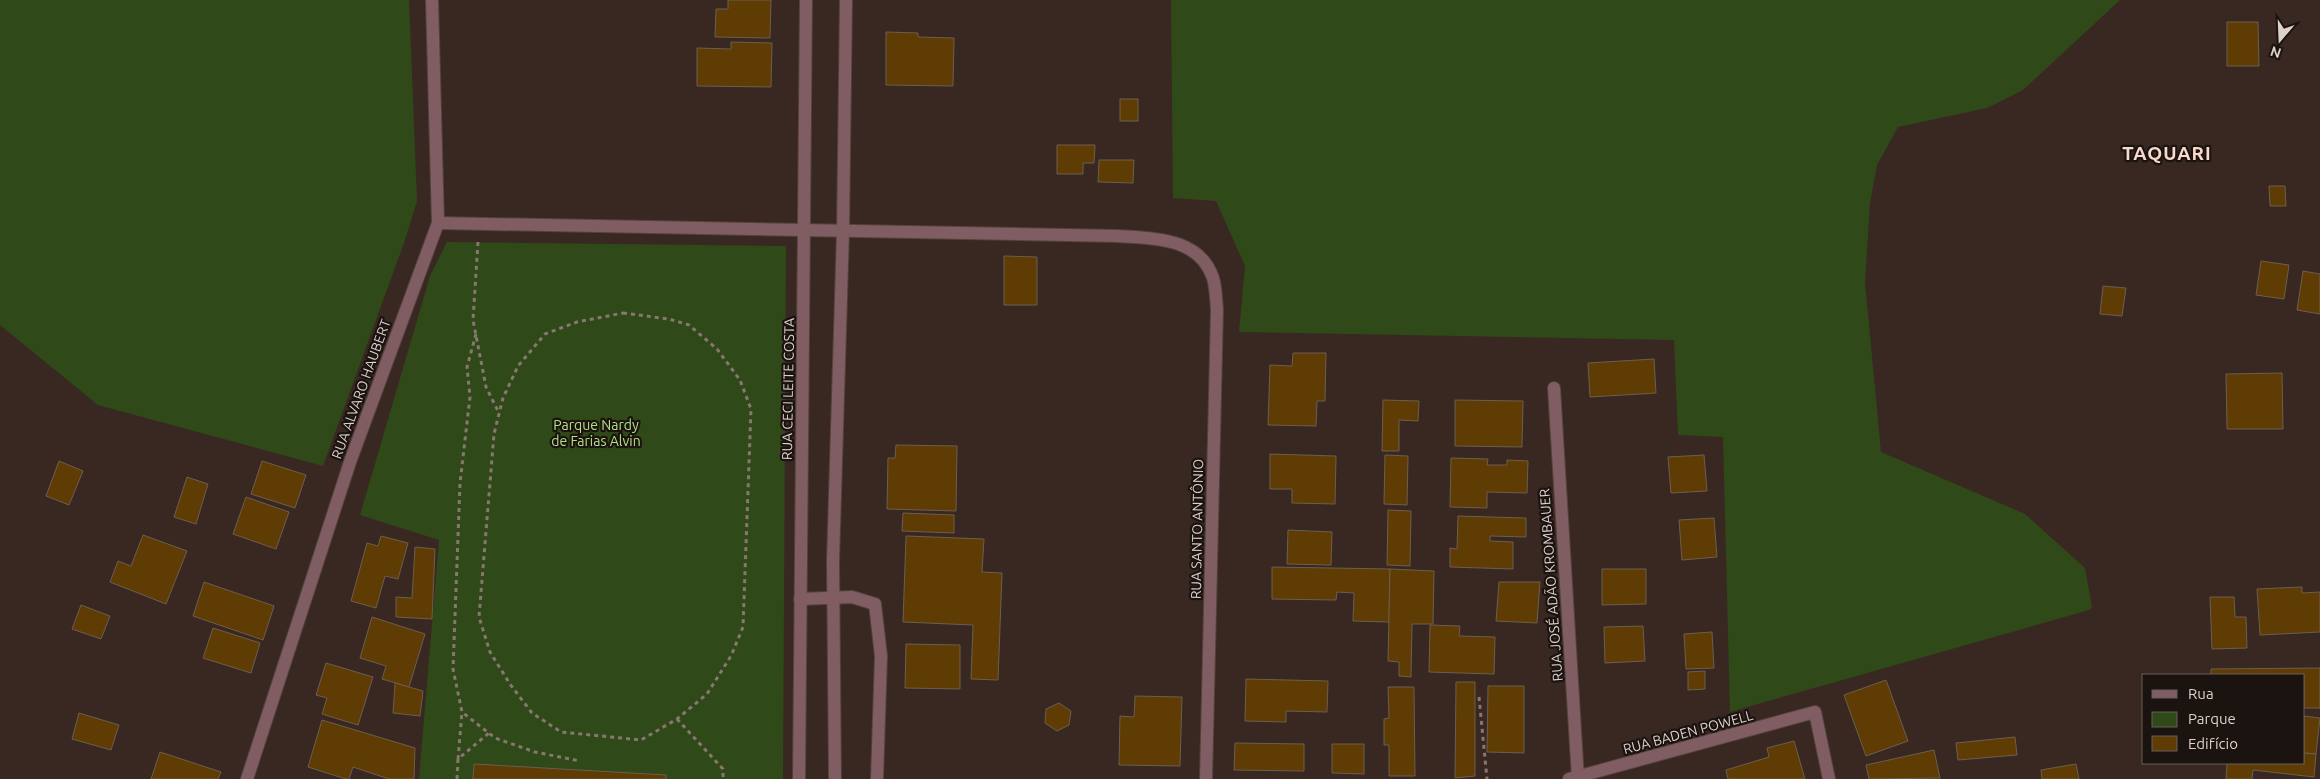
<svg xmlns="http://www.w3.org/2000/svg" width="2320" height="779" font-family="Ubuntu,sans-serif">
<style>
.green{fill:#304918}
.building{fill:#5f3c03;stroke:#6c5e4f}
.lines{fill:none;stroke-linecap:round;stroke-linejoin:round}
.minor-casing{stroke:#53433c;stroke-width:14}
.path{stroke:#867771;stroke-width:3;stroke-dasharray:4 4;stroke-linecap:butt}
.minor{stroke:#805d62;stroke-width:12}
.labels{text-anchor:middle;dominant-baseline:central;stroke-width:4.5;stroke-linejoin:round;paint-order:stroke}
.street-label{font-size:14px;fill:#ddd1cc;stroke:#1b1310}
.park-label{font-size:14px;fill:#b0e185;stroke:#1b1310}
.district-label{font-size:19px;font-weight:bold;letter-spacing:1px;fill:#f8d9cb;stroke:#1b1310}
</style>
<rect width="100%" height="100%" fill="#392821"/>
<!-- green -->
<g class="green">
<path d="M0 0H409L417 201 405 240 323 466 98 405 0 325Z"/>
<path d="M1171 0H2120L2023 90 1987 108 1898 127 1877 165 1870 203 1865 282 1881 452 2025 514 2085 568 2092 607 2089 610 1730 712 1723 437 1678 435 1674 340 1239 332 1245 266 1216 201 1173 198Z"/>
<path d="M447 242 786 246 783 779H419L439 540 360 515 430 276Z"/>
</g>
<!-- building -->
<g class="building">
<path d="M728 0H771L770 38 715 37 716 9H728Z"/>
<path d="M2227 22H2258L2259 66H2227Z"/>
<path d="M886 32 918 33V37L954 38 953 86 886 85Z"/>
<path d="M731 42 772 43 771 87 697 86V48L731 49Z"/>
<rect x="1120" y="99" width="18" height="22"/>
<path d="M1057 145H1095L1094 163H1083V174H1057Z"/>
<path d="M1099 160H1134L1133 183 1098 182Z"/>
<path d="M2269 186H2285L2286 206H2270Z"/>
<path d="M1004 256 1037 257V305H1004Z"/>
<path d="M2261 261 2289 265 2284 299 2256 295Z"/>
<path d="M2303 271 2320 274V314L2297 310Z"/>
<path d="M2103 286 2126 288 2122 316 2100 314Z"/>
<path d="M1293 353H1326L1325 401H1317L1316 426 1268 425 1270 365 1292 366Z"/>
<path d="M1654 359 1656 393 1590 397 1588 363Z"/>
<path d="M2282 373 2283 429H2227L2226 374Z"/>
<path d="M1383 400 1419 401 1418 421 1399 420V451H1382Z"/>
<path d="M1455 400 1523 401 1522 447 1455 446Z"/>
<path d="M896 445 957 446 956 511 887 509 888 458H895Z"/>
<path d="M1270 454 1336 456 1335 504 1292 503V489H1270Z"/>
<path d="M1385 455 1408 456 1407 505 1384 504Z"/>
<path d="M1704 455 1707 491 1671 493 1668 457Z"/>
<path d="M1451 458 1488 459 1487 465H1507V460L1528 461 1527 493 1487 492V508L1450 507Z"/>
<path d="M59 461 83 471 69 505 46 496Z"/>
<path d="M262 461 306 475 295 508 251 494Z"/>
<path d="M187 477 208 484 196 524 174 517Z"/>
<path d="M246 497 289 512 276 549 233 534Z"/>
<path d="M1388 510 1411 511 1410 566 1387 565Z"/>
<path d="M903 513 954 515V533L902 531Z"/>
<path d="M1458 516 1526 518V537L1490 536V541L1513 542V569L1450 567V548L1457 549Z"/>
<path d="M1714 518 1717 557 1682 560 1679 520Z"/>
<path d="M1288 530 1332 532 1331 565 1287 564Z"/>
<path d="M143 535 187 551 166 604 110 582 118 561 131 566Z"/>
<path d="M381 536 408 543 398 579 385 576 376 608 351 601 367 543 378 546Z"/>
<path d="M906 536 984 539 982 572 1002 573 998 680 971 679 973 625 903 622Z"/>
<path d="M415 547 435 549 432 619 396 617V597L412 598Z"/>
<path d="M1272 567 1390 569 1389 622 1353 621 1354 593 1337 592 1336 600 1272 599Z"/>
<path d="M1390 569 1434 571 1433 624H1412L1411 677 1399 676V662L1388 661Z"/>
<path d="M1602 569H1646V604L1602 605Z"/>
<path d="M204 582 274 606 263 640 193 616Z"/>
<path d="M1499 582H1540L1537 623 1496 621Z"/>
<path d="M2302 587V593L2320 592V632L2260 635 2257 589Z"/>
<path d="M2210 597H2234L2235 617H2246L2247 648 2212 649Z"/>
<path d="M81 605 110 616 101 639 72 629Z"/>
<path d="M372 617 425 634 409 687 382 679 386 666 360 658Z"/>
<path d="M1430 625 1460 626 1459 636 1495 637 1494 674 1429 672Z"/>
<path d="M1643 626 1645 661 1605 663 1604 627Z"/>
<path d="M213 628 260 643 251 673 203 658Z"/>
<path d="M1712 632 1714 668 1686 669 1684 634Z"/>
<path d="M906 644 960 645V689L905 688Z"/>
<path d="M326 663 373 677 358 725 322 714 327 698 316 695Z"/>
<path d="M2320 668V708H2304V675H2211V669Z"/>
<path d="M1705 671V689L1688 690V672Z"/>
<path d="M1246 679 1328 681 1327 712 1286 711V722L1245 721Z"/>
<path d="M1886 680 1908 741 1866 756 1844 695Z"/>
<path d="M1456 682H1475V776L1455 778Z"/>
<path d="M395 683 423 691 420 716 393 713Z"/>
<path d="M1488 686H1524V753L1487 752Z"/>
<path d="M1388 687H1414L1415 776H1389V745H1384V719L1389 718Z"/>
<path d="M1135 696 1182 697 1180 766 1119 765 1120 716 1134 717Z"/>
<path d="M1059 703 1071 711 1069 725 1057 731 1045 723 1046 709Z"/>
<path d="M79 713 119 725 111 750 72 739Z"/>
<path d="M2304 716 2320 718 2316 754 2304 753Z"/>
<path d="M322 720 415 748 414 779H389L353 767 349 779H346L308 767Z"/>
<path d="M2015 737 2017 755 1958 760 1956 743Z"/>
<path d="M1794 741 1805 779H1728L1726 770 1769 757 1767 748Z"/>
<path d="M1235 743 1304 744V771L1234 770Z"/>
<path d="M1332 744H1364V774L1332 773Z"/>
<path d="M1934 750 1940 778 1869 779 1866 765Z"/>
<path d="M160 752 221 772 218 779H151Z"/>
<path d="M2304 753 2316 754 2314 777 2253 770 2252 779H2226L2227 763H2304Z"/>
<path d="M474 764 666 775V779H473Z"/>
<path d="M2076 764 2079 779H2042L2041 770Z"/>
</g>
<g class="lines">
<defs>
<g id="minor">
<path d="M438 223 1118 236C1155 239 1199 237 1213 278 1216 288 1216 300 1217 309L1206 779"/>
<path d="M1554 388 1578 779"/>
<path d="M800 599 852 597 875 604 881 656 877 779"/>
<path d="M247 779 350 462 438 223 432 0"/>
<path d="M799 779 806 0"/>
<path d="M835 779 833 561 843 231 846 0"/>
<path d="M1569 779 1815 712 1829 779"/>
</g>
</defs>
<!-- minor casing -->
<use href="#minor" class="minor-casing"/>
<!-- path -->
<g class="path">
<path d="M478 242 473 320 486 387 499 413"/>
<path d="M623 313 669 319 689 325 717 349 740 380 751 409 743 627 731 656 707 694 677 719 641 740 561 732 532 713 510 684 490 652 479 617 494 434 503 398 518 366 545 334 577 322Z"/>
<path d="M476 334 467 367 470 397 460 483 453 669 462 712 495 738 535 752 580 761"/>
<path d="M1479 697 1487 779"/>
<path d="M677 719 723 769V779"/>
<path d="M458 759 462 712"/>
<path d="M457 779 458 759 489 733"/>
</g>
<!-- minor -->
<use href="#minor" class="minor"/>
</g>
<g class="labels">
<!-- street labels -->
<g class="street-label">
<text transform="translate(361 389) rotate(-70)">RUA ALVARO HAUBERT</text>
<text transform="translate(788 389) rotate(-89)">RUA CECI LEITE COSTA</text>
<text transform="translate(1197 529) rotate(-89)">RUA SANTO ANTÔNIO</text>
<text transform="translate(1551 585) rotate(-94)">RUA JOSÉ ADÃO KROMBAUER</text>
<text transform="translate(1688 732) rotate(-15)">RUA BADEN POWELL</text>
</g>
<!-- park labels -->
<g class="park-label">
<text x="596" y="425">Parque Nardy<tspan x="596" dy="16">de Farias Alvin</tspan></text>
</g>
<!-- district labels -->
<g class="district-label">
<text x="2167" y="153">TAQUARI</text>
</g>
</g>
<!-- legend -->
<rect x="2142" y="674" width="162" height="90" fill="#1b1310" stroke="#695f5b"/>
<rect x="2152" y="690" width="25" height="8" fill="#805d62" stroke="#695f5b"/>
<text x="2188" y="699" font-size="15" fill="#ddd1cc">Rua</text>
<rect x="2152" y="712" width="25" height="15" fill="#304918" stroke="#695f5b"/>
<text x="2188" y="724" font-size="15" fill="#ddd1cc">Parque</text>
<rect x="2152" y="736" width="25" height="15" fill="#5f3c03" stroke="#695f5b"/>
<text x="2188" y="749" font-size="15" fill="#ddd1cc">Edifício</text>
<!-- north arrow -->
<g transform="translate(2280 40) rotate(199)" stroke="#1b1310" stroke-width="4" paint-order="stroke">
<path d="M0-4L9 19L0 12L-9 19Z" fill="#ddd1cc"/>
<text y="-8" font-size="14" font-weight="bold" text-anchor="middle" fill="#ddd1cc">N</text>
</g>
</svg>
